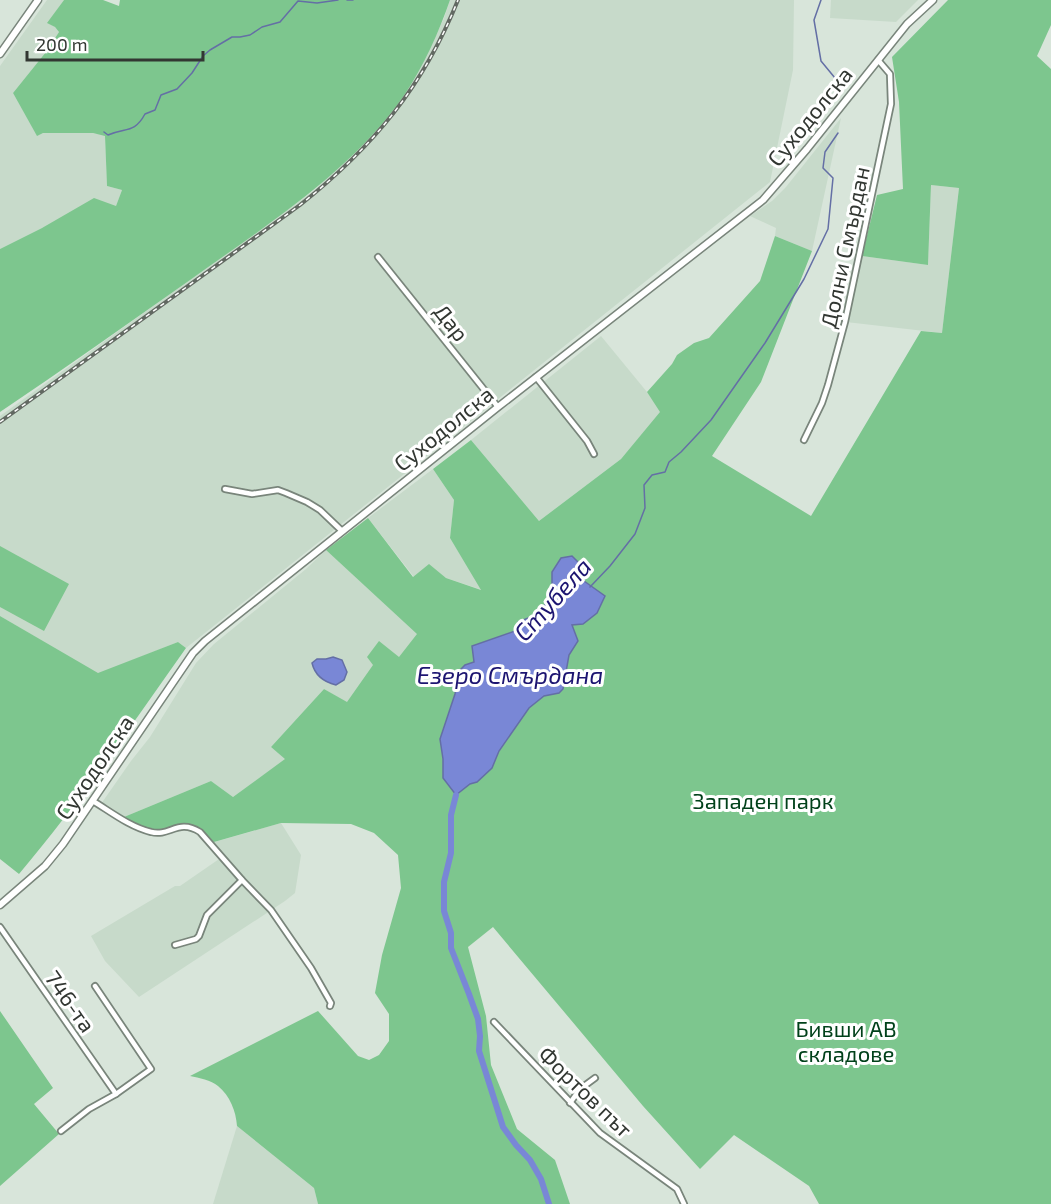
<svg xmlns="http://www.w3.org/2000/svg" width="1051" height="1204" font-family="'Exo 2',sans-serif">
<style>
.built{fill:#c7daca}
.green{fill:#7dc68e}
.water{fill:#7987d6;stroke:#646fa5;stroke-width:1.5}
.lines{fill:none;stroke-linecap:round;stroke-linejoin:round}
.stream{stroke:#646fa5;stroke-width:1.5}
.canal{stroke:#7987d6;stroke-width:6}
.minor-casing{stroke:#79857b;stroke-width:8}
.tertiary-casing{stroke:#79857b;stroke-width:9}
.minor{stroke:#fff;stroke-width:4.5}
.tertiary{stroke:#fff;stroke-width:6}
.rail-casing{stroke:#626962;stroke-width:4}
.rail{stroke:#fff;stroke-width:1.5;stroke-dasharray:4.5;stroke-linecap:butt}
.labels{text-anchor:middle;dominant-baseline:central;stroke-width:6;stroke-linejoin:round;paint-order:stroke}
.street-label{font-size:22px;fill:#323732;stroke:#fff}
.park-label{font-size:22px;fill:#01411a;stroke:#fff}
.water-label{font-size:24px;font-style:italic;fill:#1c1471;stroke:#fff}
</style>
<rect width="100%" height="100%" fill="#d8e5da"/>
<!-- built -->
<g class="built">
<path d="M47 0H64L48 23 55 27 59 32 46 52 13 93 37 135 43 133H93L105 135 107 186 122 190 116 206 42 228 0 249V66Z"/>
<path d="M450 0H794L793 70 770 182 186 648 178 642 98 674 0 616V416L298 202 313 191 340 166 384 120 405 93 426 57 444 18Z"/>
<path d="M831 0H918L896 22 830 18Z"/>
<path d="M841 118 812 251 775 236 776 228 750 216 772 201 786 187Z"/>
<path d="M931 185 959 188 942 333 846 322 862 256 928 265Z"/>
<path d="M601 336 647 392 661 412 621 459 539 521 471 440Z"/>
<path d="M433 469 454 500 450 538 482 590 446 578 429 565 414 577 368 518Z"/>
<path d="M326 550 418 634 399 658 379 642 374 665 347 703 324 689 271 747 286 759 233 797 211 781 124 817 101 804 131 761 150 737 196 663 214 644 306 569Z"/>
<path d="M281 823 301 855 295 893 285 901 139 997 105 961 91 936 175 886H180L222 857 211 843Z"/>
<path d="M237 1126 314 1188 318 1204H213Z"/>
</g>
<!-- green -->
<g class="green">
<path d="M64 0H103L119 6 120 0H450C439 32 424 65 405 94 352 172 265 226 190 280 127 324 64 369 0 412V249L42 228 94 198 116 206 122 190 107 186 105 136 93 133H43L37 136 13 93 46 52 59 32 55 27 47 23Z"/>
<path d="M948 0H1051V25L1037 56 1051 69V1204H819L809 1186 734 1135 700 1169 643 1106 493 927 468 947 486 1016 491 1065 517 1129 555 1160 570 1204H318L314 1188 237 1126C236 1111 230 1096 218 1086 211 1080 199 1078 190 1076L318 1011 358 1056 369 1060 379 1055 389 1041V1014L375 993 382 955 401 888 398 855 374 833 351 824 281 823 214 842C196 825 192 822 168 828 164 829 158 831 154 830 143 829 133 822 124 817L211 781 233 797 285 759 271 747 324 689 347 702 373 665 367 657 379 641 399 657 417 634 326 550 368 518 413 577 429 564 446 578 481 590 450 538 454 500 433 469 471 440 539 521 621 459 660 412 647 392 672 364 677 355 694 343 709 338 760 281 775 236 812 251 761 382 712 456 811 516 921 331 942 333 959 188 931 185 928 265 862 256 877 195 903 189 899 102 892 57Z"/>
<path d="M0 546 69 584 44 631 0 607Z"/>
<path d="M0 616 98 673 178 642 186 648C132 724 80 802 19 874L0 859Z"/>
<path d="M0 1011 53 1088 34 1104 59 1134 0 1186Z"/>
</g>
<!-- water -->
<g class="water">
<path d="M572 556 579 563 577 576 605 596 597 613 583 624 572 625 578 641 569 655 563 689 559 693 544 696 529 708 499 751 492 768 477 782 470 784 456 795 443 778V759L440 739 455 694 460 670 465 665 474 662 472 646 515 631 518 622 531 617 547 603 552 593V572L561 558Z"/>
<path d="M333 657 342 660 347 672 344 680 336 685C324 682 315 676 312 663L317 659H326Z"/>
</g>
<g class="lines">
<!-- stream -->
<g class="stream">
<path d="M347 0H353"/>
<path d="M821 0 814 20 821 61 835 78"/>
<path d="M104 132 108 135C126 127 134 134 145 114L155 110 161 95 177 89 192 73 203 56 210 50 232 37H240L250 35 262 27 280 22 298 1 317 3 338 0"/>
<path d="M590 587 610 566 635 534 645 508 644 485 652 475 665 472 669 462 681 452 711 420 765 343 804 279 828 229 833 178 823 168 825 152 838 133"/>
</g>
<!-- canal -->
<path class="canal" d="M456 795 451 815V853L444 882V911L451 933V948L469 994 478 1019 480 1036 479 1051 503 1127 516 1145 530 1160 541 1179 549 1204"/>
<defs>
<g id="minor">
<path d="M378 257 498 407"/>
<path d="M536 377 587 441 594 454"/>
<path d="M804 440 822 403 828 385 845 322 891 104 890 74 878 60"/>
<path d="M225 489 252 494 278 490 286 493 307 502 320 510 342 531"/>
<path d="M93 801C111 812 130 827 151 832 170 837 178 818 200 832L242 880 271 910 311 968 331 1003 330 1006"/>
<path d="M0 927 116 1094"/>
<path d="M175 945 196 939 199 936 207 915 242 880"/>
<path d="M494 1022 600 1133 677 1189 684 1204"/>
<path d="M570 1103 580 1089 595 1078"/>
<path d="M61 1131 89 1109 116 1094 151 1069 95 986"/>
</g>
<g id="tertiary">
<path d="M0 54 38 0"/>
<path d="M0 905 45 866 63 844 193 653 205 641 498 407 763 200 807 149 907 24 933 0"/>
</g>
</defs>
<!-- minor casing -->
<use href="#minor" class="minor-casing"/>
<!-- tertiary casing -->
<use href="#tertiary" class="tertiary-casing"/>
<!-- minor -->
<use href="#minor" class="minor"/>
<!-- tertiary -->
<use href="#tertiary" class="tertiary"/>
<defs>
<path id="rail" d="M0 422 300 205C373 147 423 87 458 0"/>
</defs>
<!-- rail casing -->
<use href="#rail" class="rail-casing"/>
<!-- rail -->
<use href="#rail" class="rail"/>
</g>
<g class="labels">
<!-- street labels -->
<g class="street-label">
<text transform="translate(809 116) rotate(-51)">Суходолска</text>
<text transform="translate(844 247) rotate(-78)">Долни Смърдан</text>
<text transform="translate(452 322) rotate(52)">Дар</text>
<text transform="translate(443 428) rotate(-39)">Суходолска</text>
<text transform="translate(94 767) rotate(-56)">Суходолска</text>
<text transform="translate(71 1001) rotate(55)">746-та</text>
<text transform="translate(586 1091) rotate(44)">Фортов път</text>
</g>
<!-- park labels -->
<g class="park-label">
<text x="763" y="800">Западен парк</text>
<text x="846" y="1028">Бивши АВ<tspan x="846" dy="25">складове</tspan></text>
</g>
<!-- water labels -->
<g class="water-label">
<text transform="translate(552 599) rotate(-48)">Стубела</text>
<text x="510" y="674">Езеро Смърдана</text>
</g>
</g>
<!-- scale -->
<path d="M27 51v9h176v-9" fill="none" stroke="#323732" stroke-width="3"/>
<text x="36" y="51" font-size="18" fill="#323732" stroke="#ffffff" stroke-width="4.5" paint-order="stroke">200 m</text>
</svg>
